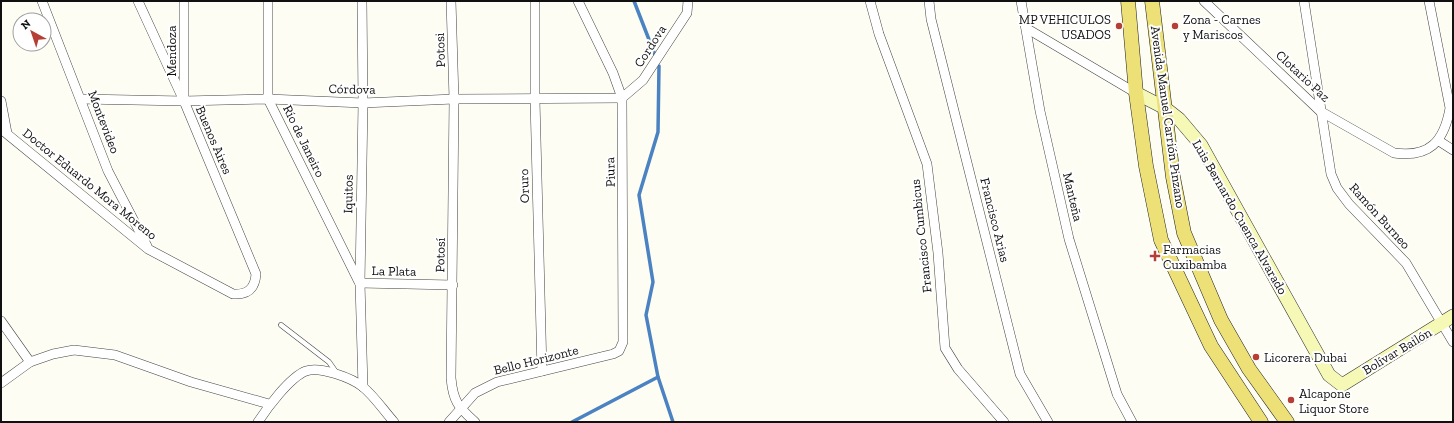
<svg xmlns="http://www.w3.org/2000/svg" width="1454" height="423" font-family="'Zilla Slab',serif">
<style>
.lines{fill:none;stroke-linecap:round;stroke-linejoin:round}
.stream{stroke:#4b82c2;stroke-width:3.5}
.lane-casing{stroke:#434343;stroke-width:5.5}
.street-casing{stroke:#434343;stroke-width:10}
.secondary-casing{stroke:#323232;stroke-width:14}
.primary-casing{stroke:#212121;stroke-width:15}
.lane{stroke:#fff;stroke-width:4.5}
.street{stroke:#fff;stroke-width:9}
.secondary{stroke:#f6f8b6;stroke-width:13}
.primary{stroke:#ece076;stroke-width:14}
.poi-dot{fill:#b53f34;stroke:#fff;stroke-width:1.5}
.labels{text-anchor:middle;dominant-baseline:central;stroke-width:4;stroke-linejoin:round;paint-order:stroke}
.poi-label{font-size:13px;fill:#101010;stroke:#fff;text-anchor:start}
.street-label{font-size:13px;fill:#101010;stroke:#fff}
</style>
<rect width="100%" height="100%" fill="#fefdf4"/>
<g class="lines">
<!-- stream -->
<g class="stream">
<path d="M634 1 655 55"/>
<path d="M659 66 658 132 639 195 653 282 646 315 658 377 673 422"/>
<path d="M572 422 658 377"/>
</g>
<defs>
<path id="lane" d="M281 325 329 362 336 372"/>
<g id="street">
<path d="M42 1 108 171 147 246"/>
<path d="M268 1V99L359 282"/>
<path d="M362 1 363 103 360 283 363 387"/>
<path d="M451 1 454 99 451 378C453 401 458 407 475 422"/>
<path d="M535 1V100L542 371"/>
<path d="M870 1 879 34 927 164 938 253 945 348 958 369 1004 422"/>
<path d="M929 1 931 19 1020 374 1048 422"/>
<path d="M1021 1 1040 111 1069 239 1117 394 1132 422"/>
<path d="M1204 1 1320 111 1394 153C1429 158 1444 142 1450 108L1429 1"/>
<path d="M1304 1 1331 174 1337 188 1349 204 1406 263 1453 342"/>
<path d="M1026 28 1136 93"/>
<path d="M184 98V1"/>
<path d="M81 99 184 101 268 99 363 103 454 99 622 98 643 80 687 13 688 1"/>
<path d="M1 101 7 133"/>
<path d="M1 129 148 249 233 294C248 295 255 288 256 274L184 101 138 1"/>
<path d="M1439 141 1453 150"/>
<path d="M360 283 453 285"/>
<path d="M1 321 30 362"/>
<path d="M1 383 30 362 53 354 74 350 115 355 191 382 269 404"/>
<path d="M258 422C267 408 290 377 306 371 320 366 352 378 363 387 375 397 384 411 394 422"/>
<path d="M449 422 475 393 497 382 613 354 619 351 623 342 622 98 613 73 578 1"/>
</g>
<path id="secondary" d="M1136 93 1165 108 1179 119 1201 145 1329 375 1342 385 1453 316"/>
<g id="primary">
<path d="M1128 1 1136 93 1146 166 1161 240 1211 346 1261 422"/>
<path d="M1152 1 1173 177 1184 233 1221 320 1249 369 1287 422"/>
</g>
</defs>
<!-- lane casing -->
<use href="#lane" class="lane-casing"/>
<!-- street casing -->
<use href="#street" class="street-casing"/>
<!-- secondary casing -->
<use href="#secondary" class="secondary-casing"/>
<!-- primary casing -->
<use href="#primary" class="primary-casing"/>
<!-- lane -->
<use href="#lane" class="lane"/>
<!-- street -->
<use href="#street" class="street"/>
<!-- secondary -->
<use href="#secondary" class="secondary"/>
<!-- primary -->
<use href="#primary" class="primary"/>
</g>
<!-- markers -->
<g class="poi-dot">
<circle cx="1119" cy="26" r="4"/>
<circle cx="1175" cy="26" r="4"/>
<path d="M1153 250h4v4h4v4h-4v4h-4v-4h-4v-4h4z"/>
<circle cx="1256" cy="357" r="4"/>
<circle cx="1291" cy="400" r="4"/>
</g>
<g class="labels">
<!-- poi labels -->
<g class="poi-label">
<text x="1111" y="19" text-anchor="end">MP VEHICULOS<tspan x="1111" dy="15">USADOS</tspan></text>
<text x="1183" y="19">Zona - Carnes<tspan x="1183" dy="15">y Mariscos</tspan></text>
<text x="1163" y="249">Farmacias<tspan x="1163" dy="15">Cuxibamba</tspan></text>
<text x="1264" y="357">Licorera Dubai</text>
<text x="1299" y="393">Alcapone<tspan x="1299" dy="15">Liquor Store</tspan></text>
</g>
<!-- street labels -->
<g class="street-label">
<text transform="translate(650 46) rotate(-57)">Cordova</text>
<text transform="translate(440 50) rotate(-92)">Potosi</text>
<text transform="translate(171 51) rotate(-90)">Mendoza</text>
<text transform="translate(1303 76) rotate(43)">Clotario Paz</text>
<text transform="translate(352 89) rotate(1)">Córdova</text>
<text transform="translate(1168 117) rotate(82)">Avenida Manuel Carrión Pinzano</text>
<text transform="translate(104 122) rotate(69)">Montevideo</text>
<text transform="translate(214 140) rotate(67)">Buenos Aires</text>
<text transform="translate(304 141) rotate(64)">Río de Janeiro</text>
<text transform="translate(610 172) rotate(-91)">Piura</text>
<text transform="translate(90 184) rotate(39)">Doctor Eduardo Mora Moreno</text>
<text transform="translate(524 186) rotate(-92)">Oruro</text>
<text transform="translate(348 194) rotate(-89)">Iquitos</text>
<text transform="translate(1073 197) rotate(77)">Manteña</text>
<text transform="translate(1380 216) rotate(48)">Ramón Burneo</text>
<text transform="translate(1240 217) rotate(60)">Luis Bernardo Cuenca Alvarado</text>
<text transform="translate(995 220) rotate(76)">Francisco Arias</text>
<text transform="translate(921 236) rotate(-96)">Francisco Cumbicus</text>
<text transform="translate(440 255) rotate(-89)">Potosí</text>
<text transform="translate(394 271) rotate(1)">La Plata</text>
<text transform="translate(1397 351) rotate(-31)">Bolívar Bailón</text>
<text transform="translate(536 360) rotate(-14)">Bello Horizonte</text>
</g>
</g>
<!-- border -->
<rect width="1454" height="423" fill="none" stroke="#101010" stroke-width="4"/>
<!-- north arrow -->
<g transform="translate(32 32) rotate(320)"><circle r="19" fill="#ffffff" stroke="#9f9f9f"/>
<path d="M0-3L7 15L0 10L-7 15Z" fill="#b53f34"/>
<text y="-6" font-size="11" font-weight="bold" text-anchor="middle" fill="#101010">N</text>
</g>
</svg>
